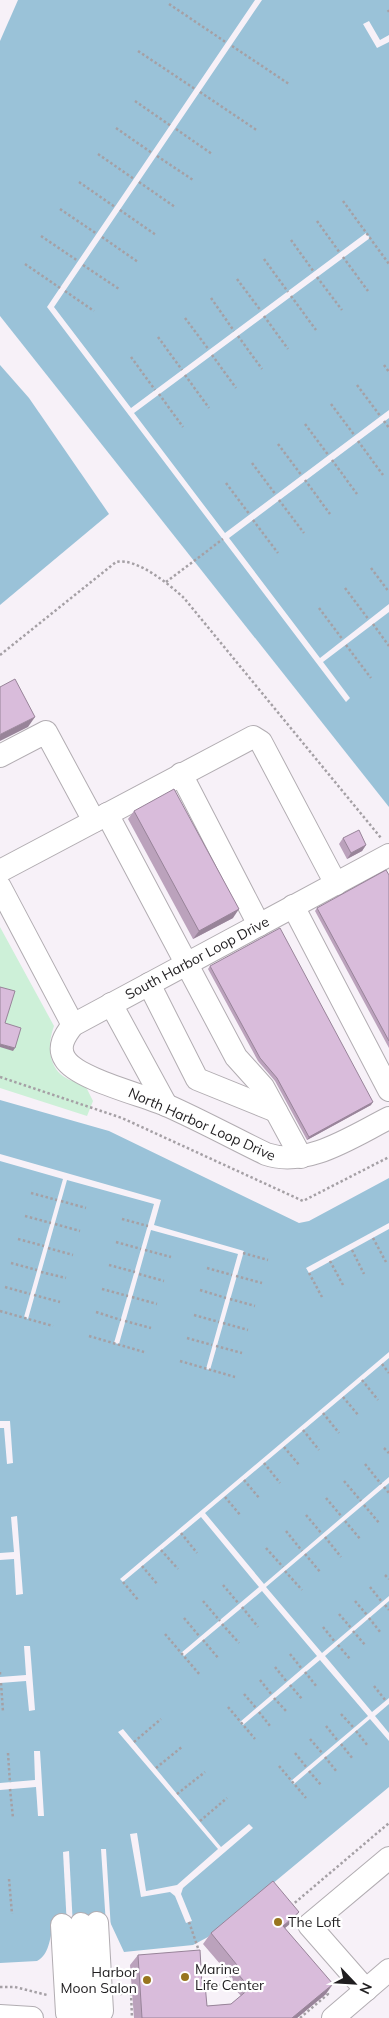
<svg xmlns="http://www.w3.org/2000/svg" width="389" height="2018" font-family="Mulish,sans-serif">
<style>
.green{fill:#cdf0d8}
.water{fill:#9ac2d8}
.pier{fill:#f7f1f8}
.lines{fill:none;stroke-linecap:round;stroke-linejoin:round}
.minor-casing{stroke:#b2adb2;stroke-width:24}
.path{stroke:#a5a0a5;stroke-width:2.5;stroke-dasharray:2.5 2.5;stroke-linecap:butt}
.minor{stroke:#fff;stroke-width:22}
.wall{fill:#bba2bc}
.shaded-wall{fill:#988499}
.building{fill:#d9bcdb;stroke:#988499}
.poi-dot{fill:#98751f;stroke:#fff;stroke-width:2}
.labels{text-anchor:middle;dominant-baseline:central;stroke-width:4.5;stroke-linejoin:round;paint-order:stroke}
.street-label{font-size:14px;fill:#1f1d1f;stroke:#fff}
.poi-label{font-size:14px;fill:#1f1d1f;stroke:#fff;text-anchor:start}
</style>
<rect width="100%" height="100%" fill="#f7f1f8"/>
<!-- green -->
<path class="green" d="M0 927 54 1026C44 1053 52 1081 84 1083L93 1101 87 1116 0 1088Z"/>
<!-- water -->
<g class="water">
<path d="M18 0H389V807L0 316V41Z"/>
<path d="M0 365 29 398 109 514 0 605Z"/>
<path d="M0 1100 109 1131 299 1223 309 1221 389 1178V1787L208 1937 193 1945 124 1952 110 1922 53 1926C50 1938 49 1955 37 1961L0 1963Z"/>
</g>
<!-- pier -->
<g class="pier">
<path d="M255 0H262L54 307 131 408 366 233 370 238 134 413 225 533 389 410V418L229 538 320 658 389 604V612L323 662 350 698 346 702 47 307Z"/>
<path d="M369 21 380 40 389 35V42L377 48 363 24Z"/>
<path d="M0 1154 161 1200 154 1225 244 1251 210 1370 206 1369 238 1254 151 1230 119 1344 114 1343 154 1204 67 1180 28 1319 24 1317 63 1179 0 1161Z"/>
<path d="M389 1223V1229L309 1273 306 1268Z"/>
<path d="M389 1352V1358L205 1513 264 1584 389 1477V1483L266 1587 322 1653 389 1596V1601L325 1656 372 1712 389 1698V1704L375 1716 389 1733V1741L370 1719 294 1784 291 1781 368 1716 320 1660 243 1725 240 1722 317 1656 262 1591 184 1656 181 1653 259 1587 201 1517 123 1582 120 1579Z"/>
<path d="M0 1421H10L13 1463 7 1464 4 1428H0Z"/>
<path d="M17 1516 23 1594 16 1595 14 1559 0 1560V1553L14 1552 11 1517Z"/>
<path d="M24 1646H30L35 1710 29 1711 26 1681 0 1683V1677L26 1675Z"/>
<path d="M123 1729 221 1847 249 1824 253 1828 183 1888 181 1894 192 1921 186 1923 175 1896 170 1892 141 1897 130 1834 137 1833 146 1891 177 1885 218 1849 118 1732Z"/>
<path d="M34 1751H40L44 1816H38L36 1787 0 1790V1783L35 1780Z"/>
<path d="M101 1849H106L111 1930 109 1924 106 1925Z"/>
<path d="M69 1851 73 1927H67L63 1852Z"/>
</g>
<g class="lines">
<defs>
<g id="minor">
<path d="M0 756 46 732 94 821"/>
<path d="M181 774 259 925"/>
<path d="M107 814 236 1057 263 1087 301 1157"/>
<path d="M389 855 73 1025C65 1035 57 1047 65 1059 77 1079 143 1095 166 1105 200 1120 233 1138 266 1154 307 1168 353 1136 389 1118"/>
<path d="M0 871 253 737 261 742 336 884"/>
<path d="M0 887 73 1025"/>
<path d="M293 906 389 1090"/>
<path d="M149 984 197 1079 276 1111"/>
<path d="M111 1004 166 1105"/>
<path d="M97 1923 102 2011 98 2018"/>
<path d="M81 1924 86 2018"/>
<path d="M62 1925 67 2013 72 2018"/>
<path d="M366 1990 309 1925 389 1858"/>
<path d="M0 2016 32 2018"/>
<path d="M333 2018 389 1970"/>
</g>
</defs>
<!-- minor casing -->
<use href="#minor" class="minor-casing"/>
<!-- path -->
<g class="path">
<path d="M169 4 227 43"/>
<path d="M388 10 389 12"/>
<path d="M232 46 289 84"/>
<path d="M138 51 195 89"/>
<path d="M200 92 258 131"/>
<path d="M135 101 171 126"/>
<path d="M116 128 152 153"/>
<path d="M176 129 212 154"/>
<path d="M98 154 134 179"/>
<path d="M157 156 193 180"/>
<path d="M79 182 115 207"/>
<path d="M139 182 175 207"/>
<path d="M343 201 389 264"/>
<path d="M60 209 97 234"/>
<path d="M120 210 156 235"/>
<path d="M317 221 340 253"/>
<path d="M41 236 78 261"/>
<path d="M102 237 138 262"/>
<path d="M291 240 314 272"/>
<path d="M343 257 368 291"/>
<path d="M264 259 288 292"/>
<path d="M25 264 60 288"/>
<path d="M83 265 119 289"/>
<path d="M317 277 342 310"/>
<path d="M237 279 261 311"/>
<path d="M65 291 94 311"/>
<path d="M291 296 316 330"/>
<path d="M211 298 234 331"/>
<path d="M264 316 288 349"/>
<path d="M185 318 209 350"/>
<path d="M238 336 262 369"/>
<path d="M158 337 182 370"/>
<path d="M212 355 236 388"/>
<path d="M131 357 155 390"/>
<path d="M384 365 389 372"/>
<path d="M185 375 209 408"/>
<path d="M357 385 381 417"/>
<path d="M159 394 183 427"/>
<path d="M331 404 355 436"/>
<path d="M384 421 389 428"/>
<path d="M305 424 329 456"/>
<path d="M358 441 383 475"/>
<path d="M278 444 302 476"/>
<path d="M332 460 357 494"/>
<path d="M252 463 276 495"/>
<path d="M305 480 330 514"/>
<path d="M226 483 250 515"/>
<path d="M279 500 304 533"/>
<path d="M253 520 278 553"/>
<path d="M371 568 389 592"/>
<path d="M166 582 223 539"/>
<path d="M345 588 369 620"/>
<path d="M319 608 343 640"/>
<path d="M373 624 389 646"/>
<path d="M346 645 371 678"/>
<path d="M0 655 116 562C136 557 170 585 184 598L381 838"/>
<path d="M0 1077 122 1118 303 1201 389 1157"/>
<path d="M31 1193 57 1200"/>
<path d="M61 1201 86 1208"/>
<path d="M25 1216 51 1223"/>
<path d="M122 1219 148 1226"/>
<path d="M55 1224 80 1231"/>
<path d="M373 1238 386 1262"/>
<path d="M18 1239 44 1246"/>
<path d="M116 1242 141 1249"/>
<path d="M48 1248 73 1255"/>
<path d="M145 1250 171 1257"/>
<path d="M352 1250 364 1274"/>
<path d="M243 1253 268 1260"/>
<path d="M330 1261 343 1285"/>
<path d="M11 1263 37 1270"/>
<path d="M109 1265 135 1272"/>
<path d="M207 1268 232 1275"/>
<path d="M41 1272 66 1278"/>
<path d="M309 1273 322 1297"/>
<path d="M139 1274 164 1281"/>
<path d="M236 1276 262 1283"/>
<path d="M5 1287 30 1294"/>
<path d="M102 1289 128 1296"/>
<path d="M200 1290 226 1298"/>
<path d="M34 1295 60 1302"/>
<path d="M132 1297 157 1304"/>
<path d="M230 1299 255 1306"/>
<path d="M0 1311 53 1326"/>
<path d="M96 1312 121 1320"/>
<path d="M194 1315 219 1322"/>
<path d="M125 1321 151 1328"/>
<path d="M223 1323 248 1330"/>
<path d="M89 1336 144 1352"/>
<path d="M187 1338 212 1345"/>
<path d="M216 1346 242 1353"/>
<path d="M180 1361 235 1377"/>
<path d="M382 1364 389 1373"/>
<path d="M362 1380 378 1400"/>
<path d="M343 1397 359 1416"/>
<path d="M323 1413 339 1433"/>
<path d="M303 1430 319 1450"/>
<path d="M284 1447 300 1466"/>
<path d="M384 1448 389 1453"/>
<path d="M264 1463 280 1483"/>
<path d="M365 1464 381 1484"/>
<path d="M244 1480 260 1499"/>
<path d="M344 1481 361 1501"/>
<path d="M384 1487 389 1493"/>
<path d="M225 1497 241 1516"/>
<path d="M326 1498 342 1517"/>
<path d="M364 1505 380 1524"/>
<path d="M306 1515 322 1534"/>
<path d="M345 1521 361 1540"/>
<path d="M286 1531 302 1551"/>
<path d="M181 1533 197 1553"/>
<path d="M325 1537 341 1557"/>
<path d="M266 1548 283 1567"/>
<path d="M161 1550 178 1569"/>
<path d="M305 1554 321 1573"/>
<path d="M142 1566 158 1585"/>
<path d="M285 1571 302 1590"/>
<path d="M385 1575 389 1579"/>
<path d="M123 1582 139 1601"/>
<path d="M223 1585 239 1604"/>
<path d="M370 1587 382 1602"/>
<path d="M203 1601 220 1621"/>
<path d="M355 1601 367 1615"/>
<path d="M385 1605 389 1610"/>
<path d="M242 1607 258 1627"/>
<path d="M339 1614 351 1628"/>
<path d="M184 1618 200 1637"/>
<path d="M369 1618 381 1633"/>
<path d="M222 1624 239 1643"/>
<path d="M323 1627 335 1642"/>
<path d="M353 1631 366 1646"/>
<path d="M165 1634 200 1675"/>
<path d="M203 1640 219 1659"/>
<path d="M338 1645 350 1659"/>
<path d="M290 1654 302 1669"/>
<path d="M275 1667 287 1682"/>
<path d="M0 1672V1677"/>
<path d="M305 1672 317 1687"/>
<path d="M260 1680 272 1695"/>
<path d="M1 1683 3 1712"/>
<path d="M290 1685 302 1699"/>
<path d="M374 1686 386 1701"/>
<path d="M244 1694 256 1708"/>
<path d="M274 1698 287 1712"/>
<path d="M228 1707 255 1739"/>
<path d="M259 1712 270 1726"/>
<path d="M341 1714 354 1728"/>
<path d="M326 1726 338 1741"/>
<path d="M356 1731 368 1746"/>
<path d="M310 1739 323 1754"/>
<path d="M134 1742 161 1719"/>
<path d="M341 1744 353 1759"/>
<path d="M8 1753 10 1783"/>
<path d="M295 1753 307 1768"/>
<path d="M325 1757 337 1772"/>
<path d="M279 1766 306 1798"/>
<path d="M156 1768 183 1746"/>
<path d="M309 1771 321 1785"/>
<path d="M10 1789 13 1818"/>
<path d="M177 1794 205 1772"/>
<path d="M200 1821 227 1798"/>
<path d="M9 1879 12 1914"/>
<path d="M291 1906 389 1823"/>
<path d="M189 1922 199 1951"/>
<path d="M0 1987H15L47 1995"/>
<path d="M203 1988 216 1987 233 1974"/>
<path d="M131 1993 132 2018"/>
<path d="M120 1994 132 1993"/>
<path d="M300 2018 328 1994 325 1991"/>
</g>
<!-- minor -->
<use href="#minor" class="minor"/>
</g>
<!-- wall -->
<g class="wall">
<path d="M134 811 233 918 193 939 128 819Z"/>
<path d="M343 838 366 845 362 851 347 859 339 844Z"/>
<path d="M389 875V1048L315 911 317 908Z"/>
<path d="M210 966 371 1105 307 1140 275 1081 258 1061 208 969Z"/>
<path d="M291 1923 285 1928 326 1994 297 2018H134L130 1965 138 1955 202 1985 207 2006 231 2004 241 1996 230 1983 233 1979 203 1944 211 1933Z"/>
</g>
<!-- shaded-wall -->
<g class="shaded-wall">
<path d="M35 717 28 727 0 741V736L1 734Z"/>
<path d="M366 845 362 851 347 859 351 853Z"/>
<path d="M239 909 233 918 193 939 199 931Z"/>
<path d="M0 1044 15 1048 13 1051 0 1047Z"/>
<path d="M373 1102 371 1105 307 1140 309 1137Z"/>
<path d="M299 1912 291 1923 275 1936 283 1926Z"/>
<path d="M333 1984 326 1994 297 2018H292Z"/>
</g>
<!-- building -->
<g class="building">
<path d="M15 679 35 717 1 734 0 736V687Z"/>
<path d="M174 789 239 909 199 931 134 811Z"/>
<path d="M359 830 366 845 351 853 343 838Z"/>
<path d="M386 870 389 875V1041L317 908Z"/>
<path d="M280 928 373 1102 309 1137 277 1078 260 1058 210 966Z"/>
<path d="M0 987 15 991 5 1023 21 1028 15 1048 0 1044Z"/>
<path d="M273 1881 299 1912 283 1926 333 1984 292 2018H142L138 1955 200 1950 202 1985 205 1984 207 2006 231 2004 250 1988 237 1973 241 1970 211 1933Z"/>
</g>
<!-- markers -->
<g class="poi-dot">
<circle cx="278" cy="1922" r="5"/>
<circle cx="185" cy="1977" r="5"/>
<circle cx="147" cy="1980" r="5"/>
</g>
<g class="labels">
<!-- street labels -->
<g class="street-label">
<text transform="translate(197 958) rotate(-28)">South Harbor Loop Drive</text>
<text transform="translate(202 1124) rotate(24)">North Harbor Loop Drive</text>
</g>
<!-- poi labels -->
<g class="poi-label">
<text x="288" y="1922">The Loft</text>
<text x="195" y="1969">Marine<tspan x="195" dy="16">Life Center</tspan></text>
<text x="137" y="1972" text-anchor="end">Harbor<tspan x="137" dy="16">Moon Salon</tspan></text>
</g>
</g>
<!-- north arrow -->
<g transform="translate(354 1983) rotate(115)" stroke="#ffffff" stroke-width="4" paint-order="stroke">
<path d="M0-4L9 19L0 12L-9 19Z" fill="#1f1d1f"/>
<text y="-8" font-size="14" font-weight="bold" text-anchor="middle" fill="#1f1d1f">N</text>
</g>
</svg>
